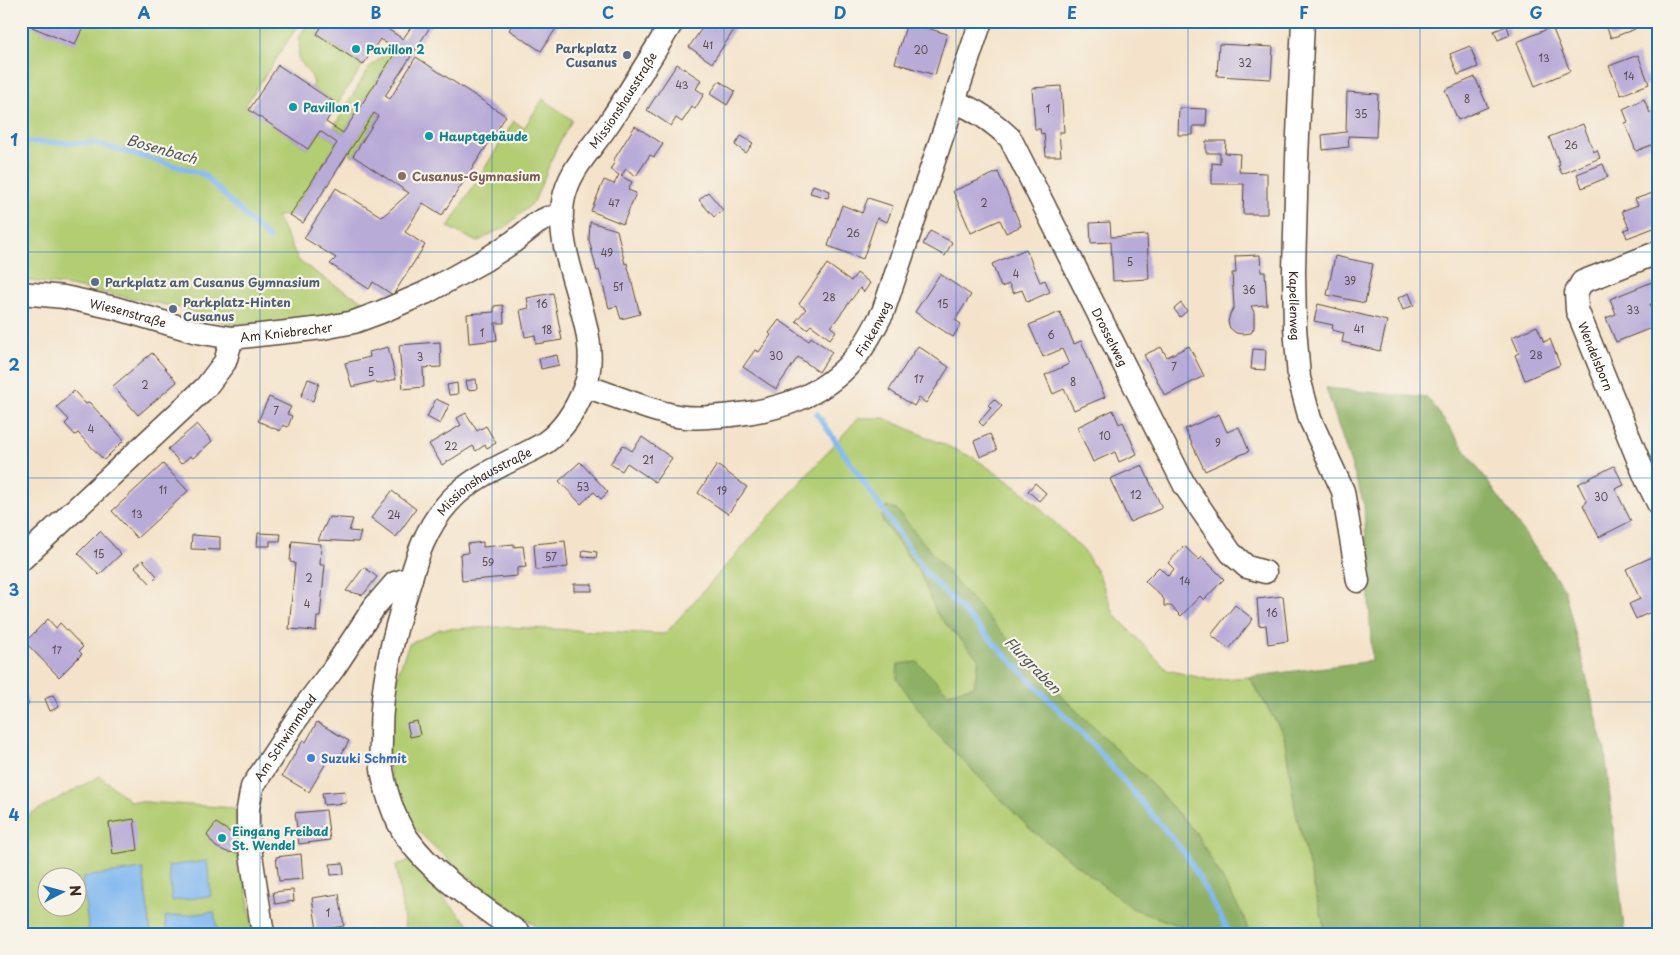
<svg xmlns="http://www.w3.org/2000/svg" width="1680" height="955" font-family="'Playpen Sans',sans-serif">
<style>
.green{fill:#b3cd73;stroke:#777c48;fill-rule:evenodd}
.forest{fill:#8eb065;stroke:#646d42}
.water{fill:#81b8f0;stroke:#5e7187}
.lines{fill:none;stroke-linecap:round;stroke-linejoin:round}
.stream{stroke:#81b8f0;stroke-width:5.5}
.building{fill:#b9abd8}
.street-casing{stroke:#574638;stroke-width:25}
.street{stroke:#fff;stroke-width:22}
.grid{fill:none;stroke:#1f6fb2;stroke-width:1;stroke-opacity:0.55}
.culture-dot{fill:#0f9aa8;stroke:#f7f3e8;stroke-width:2}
.service-dot{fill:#5c6f8a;stroke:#f7f3e8;stroke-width:2}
.education-dot{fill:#8d6e63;stroke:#f7f3e8;stroke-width:2}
.shop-dot{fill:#3f7fe0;stroke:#f7f3e8;stroke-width:2}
.labels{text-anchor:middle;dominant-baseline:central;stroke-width:4.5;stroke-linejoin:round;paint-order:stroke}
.number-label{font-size:10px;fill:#5a4a4c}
.service-label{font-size:12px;font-weight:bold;fill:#4e5e75;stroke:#f7f3e8;text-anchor:start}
.culture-label{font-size:12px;font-weight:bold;fill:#0d838f;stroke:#f7f3e8;text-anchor:start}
.street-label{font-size:12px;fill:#3b2a1e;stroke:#f7f3e8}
.education-label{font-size:12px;font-weight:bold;fill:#785e54;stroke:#f7f3e8;text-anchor:start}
.shop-label{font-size:12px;font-weight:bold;fill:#366cbe;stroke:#f7f3e8;text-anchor:start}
.water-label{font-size:14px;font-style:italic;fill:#50555d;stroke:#f7f3e8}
.neatline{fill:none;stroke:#1f6fb2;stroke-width:2}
.grid-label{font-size:16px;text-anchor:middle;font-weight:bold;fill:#1f6fb2}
</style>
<rect width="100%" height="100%" fill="#f7f3e8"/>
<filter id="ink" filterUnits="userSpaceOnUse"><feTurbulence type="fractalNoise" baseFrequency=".02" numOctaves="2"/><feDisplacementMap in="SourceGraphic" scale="10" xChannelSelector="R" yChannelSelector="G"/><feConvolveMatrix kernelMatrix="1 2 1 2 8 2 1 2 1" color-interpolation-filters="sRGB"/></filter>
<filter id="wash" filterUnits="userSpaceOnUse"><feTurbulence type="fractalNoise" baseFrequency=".0096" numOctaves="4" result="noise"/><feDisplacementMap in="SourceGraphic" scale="20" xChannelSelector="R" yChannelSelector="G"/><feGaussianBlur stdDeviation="1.12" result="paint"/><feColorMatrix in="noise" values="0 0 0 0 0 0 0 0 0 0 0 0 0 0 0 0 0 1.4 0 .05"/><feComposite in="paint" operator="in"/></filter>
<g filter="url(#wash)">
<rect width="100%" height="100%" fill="#f4e3ca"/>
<!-- green -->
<g class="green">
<path d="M21 21H301L245 106 308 149 320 131 337 143 290 215 277 216 299 261 331 283 375 308 338 319 234 325 182 308 64 285 21 280Z"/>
<path d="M309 21H325L317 35 363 65 337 104 311 87 314 84 312 77 298 58 300 36Z"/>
<path d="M393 47 397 50 343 133 334 127 369 68Z"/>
<path d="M543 99 572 120 556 149 534 202 502 230H498L477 242 448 227 514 121 524 128Z"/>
<path d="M374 113 378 116 353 156 348 153Z"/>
<path d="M858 418H884L974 458 1022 491 1084 551 1099 575 1114 614 1167 670 1210 680 1249 677 1284 735 1296 813 1326 934H547L460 871 404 818 391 791 386 705 409 644 440 629 505 627 665 634Z"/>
<path d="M100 776 130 801 235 808 253 934H21V819ZM48 878H78V908H48Z"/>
<path d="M409 861 473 929 479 934H406L396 865Z"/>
</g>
<!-- forest -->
<g class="forest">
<path d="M1326 388 1428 398 1564 589 1605 751 1624 929 1627 934H1326L1296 813 1284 735 1249 677 1372 661 1364 504Z"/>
<path d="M886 507 896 509 955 581 1046 681 1146 778 1196 833 1244 917 1249 934H1201L1132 908 1029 828 934 731 897 679 898 664 917 662 948 693 974 686 979 659 938 616 920 573 881 519Z"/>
</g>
<!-- water -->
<g class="water">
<path d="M207 861 211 896 172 901 168 866Z"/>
<path d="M143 869 151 934H89L82 877Z"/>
<path d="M214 912 218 934H167L165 917Z"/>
</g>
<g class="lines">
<!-- stream -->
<g class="stream">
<path d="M21 142 95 143 203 174 269 239"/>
<path d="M817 414 926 573 1095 747 1187 856 1230 934"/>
</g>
</g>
<g id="blocks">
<!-- building -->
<g class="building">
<path d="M34 21H77L84 24 75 45 32 27Z"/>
<path d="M325 21H391L386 28 403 39 415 21H434L385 96 390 99 416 57 506 116 442 215 423 203 405 232 425 245 393 295 373 282 369 289 330 264 336 258 304 238 336 188 382 217 409 193 353 156 378 116 374 113 303 223 290 215 337 143 320 131 308 149 249 110 278 65 337 104 326 122 343 133 397 50 380 39 363 65 317 34Z"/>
<path d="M514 21H561L541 51 509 30Z"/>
<path d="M707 21H740L712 63 689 47Z"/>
<path d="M1604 21H1631L1635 29 1611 38Z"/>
<path d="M907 22 947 34 935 75 895 63Z"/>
<path d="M1507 26 1510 35 1498 40 1494 31Z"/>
<path d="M1552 27 1570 71 1535 86 1517 42Z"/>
<path d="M1219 44 1273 47 1271 79 1217 76Z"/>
<path d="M1470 46 1478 67 1458 75 1450 54Z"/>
<path d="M1638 55 1649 84 1621 95 1609 66Z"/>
<path d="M677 64 701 80 696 89 704 94 695 109 692 107 682 122 676 118 671 126 647 110Z"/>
<path d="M1475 77 1488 107 1458 120 1445 90Z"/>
<path d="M719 81 735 91 727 105 710 94Z"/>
<path d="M1061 86 1064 132H1059L1061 156H1046L1044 133 1041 134 1040 129H1035L1032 88Z"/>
<path d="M1347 92 1378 94 1376 137 1348 136 1349 147 1323 150 1322 135 1346 132Z"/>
<path d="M1644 99 1650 113 1655 111 1659 119V142L1636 151 1625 123 1628 122 1623 109Z"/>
<path d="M1179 108 1207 109 1206 126H1193V135H1178Z"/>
<path d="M1583 124 1594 152 1597 150 1600 158 1562 174 1558 166 1560 165 1549 137Z"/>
<path d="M635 126 663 144 654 157 650 155 636 176 626 169 621 176 632 182 628 190 636 193 623 224 591 211 604 180 614 184 619 175 610 169 615 162 613 161Z"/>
<path d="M741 136 753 143 746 153 735 145Z"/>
<path d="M1206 141H1226L1225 153 1240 154 1239 172 1267 173V214H1243L1244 184H1212V163L1220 164V153H1206Z"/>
<path d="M1603 164 1608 177 1582 188 1577 174Z"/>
<path d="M998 172 1021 226 1006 233 1000 220 971 233 953 191Z"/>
<path d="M813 185 830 191 828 198 810 193Z"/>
<path d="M1659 191V226L1627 238 1624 230 1629 228 1622 211 1638 205 1635 199Z"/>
<path d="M708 192 723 210 714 217 699 200Z"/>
<path d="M868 198 893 206 887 222 877 218 863 259 828 246 842 205 862 213Z"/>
<path d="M590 222 617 230 625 264 627 263 640 314 621 319 617 306 609 308 599 270 597 271 589 240Z"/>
<path d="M1110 222 1111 237 1147 235 1149 279 1113 281 1111 242 1091 243 1090 223Z"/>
<path d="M930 231 952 242 945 256 923 244Z"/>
<path d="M1026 249 1040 282 1045 280 1050 292 1027 302 1022 290 1013 293 1009 284 1001 287 992 264Z"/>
<path d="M1260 255 1261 272H1265L1267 305 1251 306 1254 312V328L1251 333 1243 334 1236 333 1230 328 1228 322 1230 314 1234 307 1232 273H1236L1235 256Z"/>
<path d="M1335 256 1373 264 1365 303 1327 295Z"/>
<path d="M827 264 851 281 857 273 870 283 864 292 860 288 831 327 836 331 830 339 811 325 807 329 796 321 806 309 799 304Z"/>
<path d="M940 274 971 295 955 320 961 324 953 337 915 312Z"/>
<path d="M1652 282 1659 301 1650 304 1659 325 1616 342 1606 318 1616 314 1610 299Z"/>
<path d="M553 293 562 340 536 344 535 335 525 337 520 310 529 308 527 298Z"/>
<path d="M1409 293 1414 305 1403 310 1398 298Z"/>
<path d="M1181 303 1187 311 1180 317 1174 309Z"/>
<path d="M1318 304 1387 321 1380 351 1342 342 1344 333 1332 330 1333 325 1314 321Z"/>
<path d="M503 305 504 323H495L497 340 469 343 467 314 494 312V306Z"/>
<path d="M1060 312 1074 344 1081 341 1105 397 1074 410 1064 389 1053 394 1045 375 1069 364 1062 349 1043 357 1029 325Z"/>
<path d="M779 320 809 341 811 337 832 352 819 372 798 357 776 389 743 367 755 350 759 352 771 335 769 333Z"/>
<path d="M1537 326 1544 342 1550 339 1560 365 1525 380 1515 355 1519 353 1512 337Z"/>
<path d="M440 342 441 367 423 368 424 387 403 389 399 345Z"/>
<path d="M918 346 949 367 926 403 919 398 914 406 889 390Z"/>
<path d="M1189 346 1204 376 1165 396 1144 355 1161 347 1167 357Z"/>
<path d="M388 347 396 379 377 384 376 381 352 387 345 363 370 357 369 352Z"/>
<path d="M1253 349 1266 350 1265 370 1251 369Z"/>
<path d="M152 353 177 382 138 415 113 386Z"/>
<path d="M557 355 559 365 541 369 539 359Z"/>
<path d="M308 379 319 383 313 401 301 397Z"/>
<path d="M476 379 477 389 468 390 466 381Z"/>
<path d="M457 383 458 394 449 395 447 385Z"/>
<path d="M74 391 86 404 89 402 124 440 104 460 78 433 75 435 65 424 69 420 57 407Z"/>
<path d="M269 397 291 407 287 414 292 416 288 427 283 425 280 431 258 421Z"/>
<path d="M436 399 449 405 440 424 427 417Z"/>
<path d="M994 399 1002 406 983 426 979 422 991 408 988 405Z"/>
<path d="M1113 410 1119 424 1123 422 1137 454 1119 462 1115 452 1093 462 1077 427Z"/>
<path d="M466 413 477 431 486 426 496 443 487 448 485 445 476 451 473 446 442 465 429 444 461 425 457 418Z"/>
<path d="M1219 414 1227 432 1239 427 1249 451 1205 471 1185 429Z"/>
<path d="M197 424 212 441 193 458 190 456 181 464 168 449Z"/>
<path d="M990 434 997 450 980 457 974 441Z"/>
<path d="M642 437 672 458 655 482 627 463 622 471 610 464 623 445 632 451Z"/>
<path d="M580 462 608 492 601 499 594 492 581 504 559 481Z"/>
<path d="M163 464 188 491 137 538 112 511Z"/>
<path d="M717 465 747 487 728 514 698 493Z"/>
<path d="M1142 465 1162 508 1130 522 1110 479Z"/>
<path d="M1614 466 1624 485 1615 489 1631 521 1599 537 1583 505 1587 502 1578 484Z"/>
<path d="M1035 483 1046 493 1039 501 1028 491Z"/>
<path d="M392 491 416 509 396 537 371 518Z"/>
<path d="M329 517 353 519 349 531 361 532 358 542 318 540Z"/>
<path d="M100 531 121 554 99 575 78 553Z"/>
<path d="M258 533 281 534 280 541H270V546H257Z"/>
<path d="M192 535 220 537V550L191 549Z"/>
<path d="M292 541 321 544 320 565H325L320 617H317L316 631 289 629 295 563 290 562Z"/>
<path d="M565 541 568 567 536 570 534 544Z"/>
<path d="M483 542V547L514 544V547L523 546 526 567 517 568V576L462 581 460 554 468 553 467 544Z"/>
<path d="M1184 546 1199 560 1202 557 1224 579 1204 600 1200 596 1181 616 1171 606H1164V599L1145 581 1159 567 1168 576 1174 569 1168 563Z"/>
<path d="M583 550 597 552 596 558 582 557Z"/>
<path d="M1654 556 1659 566V618L1655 610 1636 619 1629 604 1640 599 1626 569Z"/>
<path d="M143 560 157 576 150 583 135 567Z"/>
<path d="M364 567 377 577 363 595 346 591Z"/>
<rect x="574" y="584" width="18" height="7"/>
<path d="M1283 596 1288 641 1268 644 1266 625 1259 626 1257 599Z"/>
<path d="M1235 605 1253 619 1229 649 1211 635Z"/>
<path d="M48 619 56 628 60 623 83 647 79 651 82 654 59 677 25 642Z"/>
<path d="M21 678 28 705 21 707Z"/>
<path d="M53 695 59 707 50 711 45 699Z"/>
<path d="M417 721 420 735 410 737 407 723Z"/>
<path d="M317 722 349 741 338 760 330 756 309 792 282 776 303 740 306 742Z"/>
<path d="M345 791 346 803 324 805 322 793Z"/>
<path d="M326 810 330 840 299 844 295 813Z"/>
<path d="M134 819 138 850 113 854 109 823Z"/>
<path d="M216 823 230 832 237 841 239 853 227 852 216 847 211 841 207 835Z"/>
<path d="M301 854 303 879 279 881 276 857Z"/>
<path d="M343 863 344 874 331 875 330 864Z"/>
<path d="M293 890 294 901 275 904 273 892Z"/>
<path d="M339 894 344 926 317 930 312 898Z"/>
</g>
</g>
</g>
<g filter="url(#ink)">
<use href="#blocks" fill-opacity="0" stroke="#574638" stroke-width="1"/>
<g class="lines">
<defs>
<g id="street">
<path id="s1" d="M1303 21 1297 158 1294 271 1295 327 1299 378 1310 419 1343 491 1358 581"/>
<path id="s2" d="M955 102C977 110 993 122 1010 138L1185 486 1231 553 1247 567 1265 572"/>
<path id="s3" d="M1659 252 1582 282 1576 293 1577 310 1647 481 1659 505"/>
<path id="s4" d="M21 293 64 297 115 308 197 332 232 338 323 328 354 322 381 312 425 293 485 260 513 242 537 223 547 218 561 216"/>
<path id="s5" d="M585 386C613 395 640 407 668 414 688 420 712 417 732 415 778 410 822 397 853 360 866 346 874 328 883 312L981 21"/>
<path d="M21 560 206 387 225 362 232 338"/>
<path id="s6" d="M263 934 248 835V809L252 787 306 705 334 668 375 606 395 583 411 578"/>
<path id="s7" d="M520 934C482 906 435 877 408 839 393 818 384 787 381 762 380 755 381 747 381 740 380 687 393 635 409 585 413 571 417 556 423 543 429 529 438 514 449 502 469 480 496 468 522 455 530 451 539 447 546 442 564 429 576 409 584 389 607 334 553 261 563 202 568 170 592 149 609 123 631 90 652 55 673 21"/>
</g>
</defs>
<!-- street casing -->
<use href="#street" class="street-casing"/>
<!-- street -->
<use href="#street" class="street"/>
</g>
</g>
<!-- grid -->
<path class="grid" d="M260 21V934M492 21V934M724 21V934M956 21V934M1188 21V934M1420 21V934M21 252H1659M21 478H1659M21 702H1659"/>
<!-- markers -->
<g class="culture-dot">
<circle cx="356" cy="49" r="5"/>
<circle cx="293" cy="107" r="5"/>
<circle cx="429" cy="136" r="5"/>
<circle cx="222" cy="838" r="5"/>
</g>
<g class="service-dot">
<circle cx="627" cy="55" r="5"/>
<circle cx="95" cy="282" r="5"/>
<circle cx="173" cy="309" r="5"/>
</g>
<circle class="education-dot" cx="402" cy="176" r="5"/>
<circle class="shop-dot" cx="311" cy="758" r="5"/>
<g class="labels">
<!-- number labels -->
<g class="number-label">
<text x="708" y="44">41</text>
<text x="921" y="49">20</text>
<text x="1544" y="57">13</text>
<text x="1245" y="62">32</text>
<text x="1629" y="75">14</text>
<text x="682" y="84">43</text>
<text x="1467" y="98">8</text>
<text x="1048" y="108">1</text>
<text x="1361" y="113">35</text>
<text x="1571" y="144">26</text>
<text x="614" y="202">47</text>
<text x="984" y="202">2</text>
<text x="853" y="232">26</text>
<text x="607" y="252">49</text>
<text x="1130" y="261">5</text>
<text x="1016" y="273">4</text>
<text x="1350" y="280">39</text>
<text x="618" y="286">51</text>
<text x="1249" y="289">36</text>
<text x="829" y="296">28</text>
<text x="542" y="303">16</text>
<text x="943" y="303">15</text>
<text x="1633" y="309">33</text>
<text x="1359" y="328">41</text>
<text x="547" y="329">18</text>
<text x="482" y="332">1</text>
<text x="1051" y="334">6</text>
<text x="1536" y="354">28</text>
<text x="776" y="355">30</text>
<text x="420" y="356">3</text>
<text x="1174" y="366">7</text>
<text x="371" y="371">5</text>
<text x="919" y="378">17</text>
<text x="1073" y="381">8</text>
<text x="145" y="384">2</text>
<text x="276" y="410">7</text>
<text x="91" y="428">4</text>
<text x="1105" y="435">10</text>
<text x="1218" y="442">9</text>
<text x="451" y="445">22</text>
<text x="648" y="459">21</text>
<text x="583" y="486">53</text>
<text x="163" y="489">11</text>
<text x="722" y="490">19</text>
<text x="1136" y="494">12</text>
<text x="1601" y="496">30</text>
<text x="137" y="513">13</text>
<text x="394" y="514">24</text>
<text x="99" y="553">15</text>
<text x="551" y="556">57</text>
<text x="488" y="561">59</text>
<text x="309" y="577">2</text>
<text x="1185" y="580">14</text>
<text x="307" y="603">4</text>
<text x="1272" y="612">16</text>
<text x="57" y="649">17</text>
<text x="328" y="912">1</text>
</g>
<!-- service labels -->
<g class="service-label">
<text x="617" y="48" text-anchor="end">Parkplatz<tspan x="617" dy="14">Cusanus</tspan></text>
<text x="105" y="282">Parkplatz am Cusanus Gymnasium</text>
<text x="183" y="302">Parkplatz-Hinten<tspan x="183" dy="14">Cusanus</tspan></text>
</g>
<!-- culture labels -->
<g class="culture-label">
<text x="366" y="49">Pavillon 2</text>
<text x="303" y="107">Pavillon 1</text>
<text x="439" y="136">Hauptgebäude</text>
<text x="232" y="831">Eingang Freibad<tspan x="232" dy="14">St. Wendel</tspan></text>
</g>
<!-- street labels -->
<g class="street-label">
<text stroke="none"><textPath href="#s7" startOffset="994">Missionshausstraße</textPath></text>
<text stroke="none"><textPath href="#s1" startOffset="285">Kapellenweg</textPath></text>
<text stroke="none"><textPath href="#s4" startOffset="109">Wiesenstraße</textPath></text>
<text stroke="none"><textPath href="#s5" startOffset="326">Finkenweg</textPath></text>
<text stroke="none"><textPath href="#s4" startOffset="271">Am Kniebrecher</textPath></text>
<text stroke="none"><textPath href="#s2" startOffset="289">Drosselweg</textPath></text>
<text stroke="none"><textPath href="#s3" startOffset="162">Wendelsborn</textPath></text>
<text stroke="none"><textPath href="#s7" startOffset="544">Missionshausstraße</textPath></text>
<text stroke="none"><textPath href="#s6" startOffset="208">Am Schwimmbad</textPath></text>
</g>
<!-- education labels -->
<g class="education-label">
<text x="412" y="176">Cusanus-Gymnasium</text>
</g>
<!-- shop labels -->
<g class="shop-label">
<text x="321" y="758">Suzuki Schmit</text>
</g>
<!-- water labels -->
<g class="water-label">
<text transform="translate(162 149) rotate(16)">Bosenbach</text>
<text transform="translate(1033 665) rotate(46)">Flurgraben</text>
</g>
</g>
<!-- margin -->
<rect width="1680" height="955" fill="none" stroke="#f7f3e8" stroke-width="55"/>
<!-- north arrow -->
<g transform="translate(62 892) rotate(84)"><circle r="24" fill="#f7f3e8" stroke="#aca397"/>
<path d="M0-4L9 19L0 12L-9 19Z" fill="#1f6fb2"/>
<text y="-8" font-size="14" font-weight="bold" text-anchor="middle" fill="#3b2a1e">N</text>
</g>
<rect x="28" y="28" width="1624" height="900" class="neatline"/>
<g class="grid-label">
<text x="144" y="19">A</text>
<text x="376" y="19">B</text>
<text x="608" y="19">C</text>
<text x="840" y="19">D</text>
<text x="1072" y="19">E</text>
<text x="1304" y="19">F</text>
<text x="1536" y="19">G</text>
<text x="14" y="146">1</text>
<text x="14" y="371">2</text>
<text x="14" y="596">3</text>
<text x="14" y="821">4</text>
</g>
</svg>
